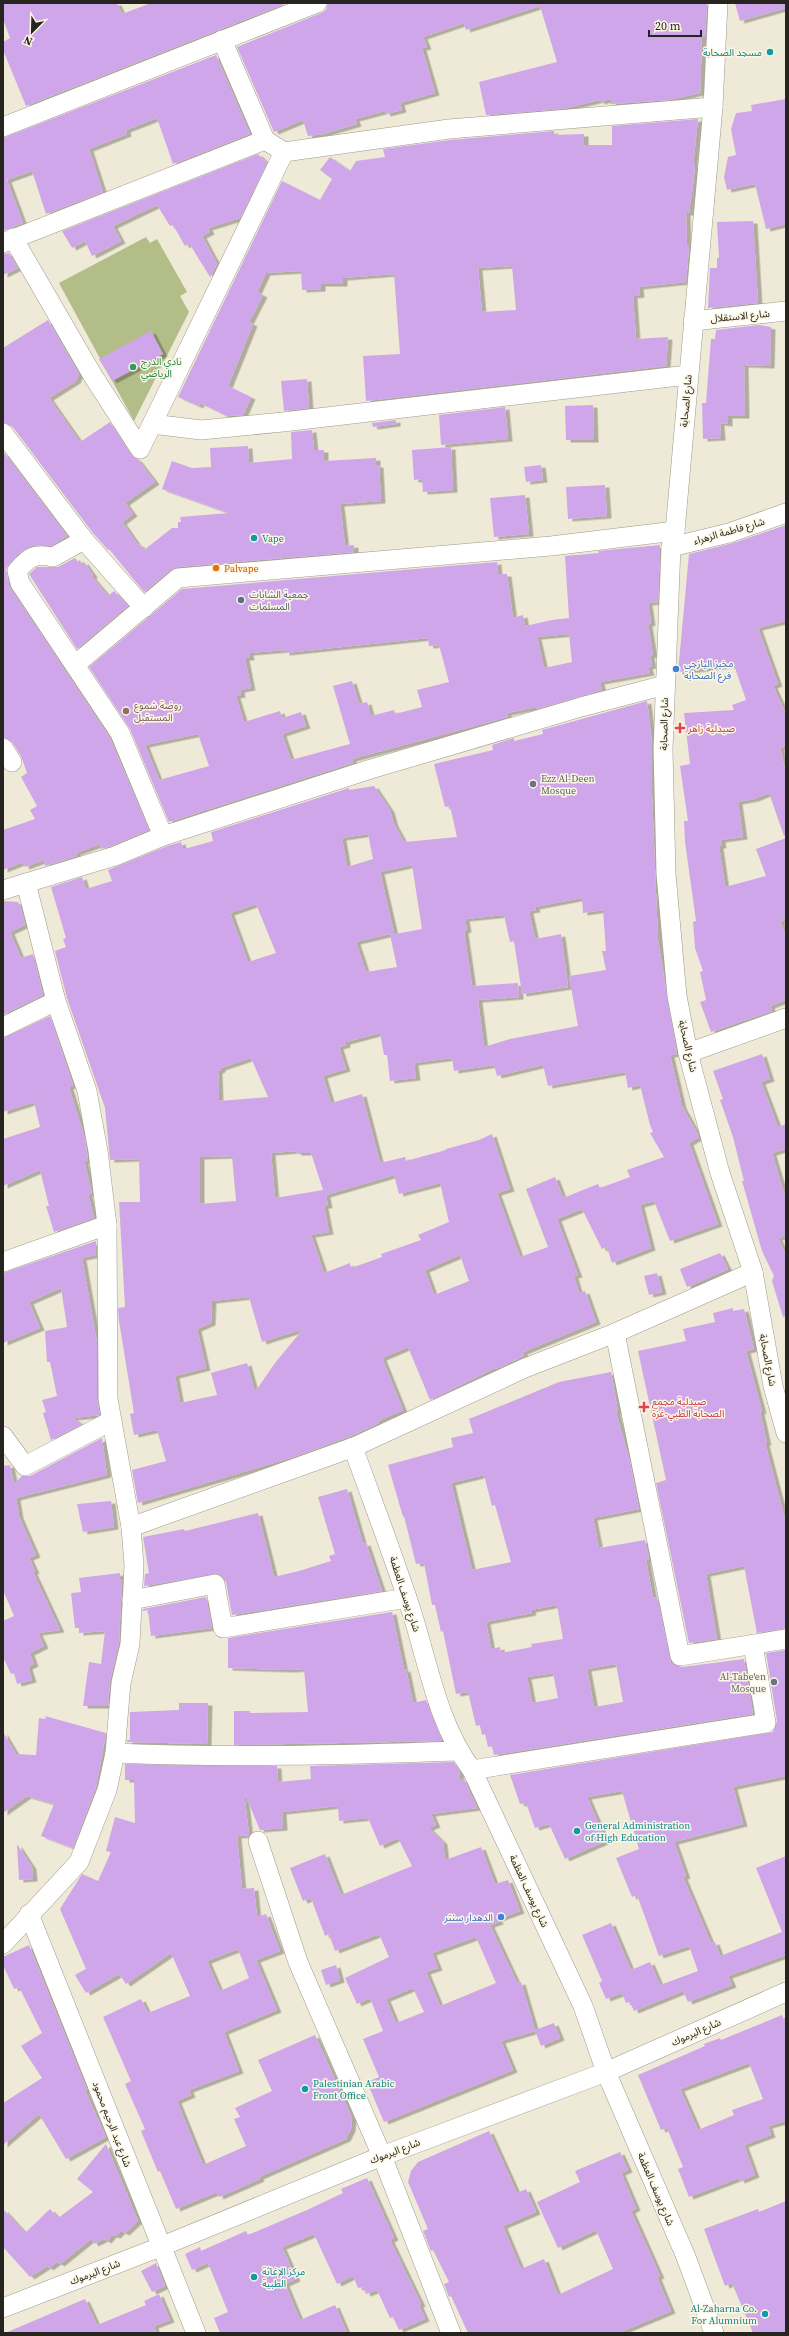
<svg xmlns="http://www.w3.org/2000/svg" width="789" height="2336" font-family="'Source Serif 4','Noto Sans Arabic',serif">
<style>
.green{fill:#b2bd88}
.building{fill:#d0a6eb;fill-rule:evenodd;filter:url(#shadow)}
.lines{fill:none;stroke-linecap:round;stroke-linejoin:round}
.minor-casing{stroke:#9f9a89;stroke-width:20}
.minor{stroke:#fff;stroke-width:19}
.culture-dot{fill:#0f9aa8;stroke:#fcf7e5;stroke-width:1.5}
.leisure-dot{fill:#2e9e5b;stroke:#fcf7e5;stroke-width:1.5}
.food-dot{fill:#e8710a;stroke:#fcf7e5;stroke-width:1.5}
.service-dot{fill:#5c6f8a;stroke:#fcf7e5;stroke-width:1.5}
.shop-dot{fill:#3f7fe0;stroke:#fcf7e5;stroke-width:1.5}
.education-dot{fill:#8d6e63;stroke:#fcf7e5;stroke-width:1.5}
.health-dot{fill:#e0444e;stroke:#fcf7e5;stroke-width:1.5}
.worship-dot{fill:#6b7280;stroke:#fcf7e5;stroke-width:1.5}
.labels{text-anchor:middle;dominant-baseline:central;stroke-width:3;stroke-linejoin:round;paint-order:stroke}
.culture-label{font-size:10px;fill:#0d838f;stroke:#fcf7e5;text-anchor:start}
.street-label{font-size:10px;fill:#26241e;stroke:#fcf7e5}
.leisure-label{font-size:10px;fill:#27864d;stroke:#fcf7e5;text-anchor:start}
.food-label{font-size:10px;fill:#c56008;stroke:#fcf7e5;text-anchor:start}
.service-label{font-size:10px;fill:#4e5e75;stroke:#fcf7e5;text-anchor:start}
.shop-label{font-size:10px;fill:#366cbe;stroke:#fcf7e5;text-anchor:start}
.education-label{font-size:10px;fill:#785e54;stroke:#fcf7e5;text-anchor:start}
.health-label{font-size:10px;fill:#be3a42;stroke:#fcf7e5;text-anchor:start}
.worship-label{font-size:10px;fill:#5b616d;stroke:#fcf7e5;text-anchor:start}
</style>
<defs>
<filter id="shadow"><feDropShadow dx="4.5" dy="2.5" stdDeviation="0" flood-color="#0004"/></filter>
</defs>
<rect width="100%" height="100%" fill="#efead8"/>
<!-- green -->
<path class="green" d="M146 237 150 243 157 239 187 292 180 296 189 312 134 421 59 283Z"/>
<!-- building -->
<g class="building">
<path d="M3 3H117L122 14 151 3H287L26 106 3 50V42L10 38 3 19Z"/>
<path d="M328 3H707L705 37H702L700 93 669 100 611 104V99L600 102V100L562 109 486 115 479 82 557 62 540 6 466 30 464 23 423 37 427 47 422 48 435 93 400 103 402 110 386 114 385 111 355 119 357 124 323 134 308 136 303 120 274 132 237 47 321 13 326 10Z"/>
<path d="M735 3H786V8L740 21Z"/>
<path d="M216 55 250 134 173 164 157 118 126 130 127 134 89 149 103 192 46 214 32 171 7 180 23 223 3 231V138Z"/>
<path d="M786 99V224L766 229 755 184 727 190 724 177 728 157 736 155 731 129 736 113 752 111 751 105Z"/>
<path d="M698 119 693 165H695L693 185 689 213H686L687 245H689V247L686 282 639 287 640 295 633 296 636 339 668 337 666 366 366 401 363 356 400 354 394 274 343 278V284H321V289L302 290 301 271 266 273 257 292 263 295 249 322 253 324 228 386 251 397 243 415 227 416 200 403 199 406 178 397 282 181 320 200 332 179 320 170 330 157 350 171 356 161 385 157 383 149 450 140 554 131V135L584 134V145H612V126ZM512 266 516 310 482 312 478 268Z"/>
<path d="M258 154 267 163 240 218 208 228 210 232 202 236 217 264 210 277 189 243 185 246 173 225 170 226 157 205 113 226 121 241 92 256 85 241 72 248 62 231Z"/>
<path d="M753 221 758 303 708 308 710 268H717V258H719L717 222Z"/>
<path d="M9 253 18 268 3 275V254Z"/>
<path d="M48 320 79 374 76 381 49 398 80 442 110 422 131 455 138 460 155 482 125 503 133 514 122 522 138 545 139 544 144 550 172 528H178V522H181L180 517 229 513 162 489 172 461 192 468 211 467 210 448 248 446 249 463 292 459 291 432 312 430 314 450H324V461L376 458V465H379L381 501 340 504 345 546 354 545V552L177 567 171 570 144 592 109 549 108 550 93 533 12 426 3 422V348Z"/>
<path d="M759 325 771 327 770 366 744 365 745 416H728V424L720 423 721 438 703 439 702 403H706L711 339H715L716 330Z"/>
<path d="M151 331 163 354 112 381 99 359Z"/>
<path d="M307 379 309 408 284 411 281 381Z"/>
<path d="M593 405 594 440H566L565 406Z"/>
<path d="M505 407 508 439 441 445 439 415Z"/>
<path d="M396 420V424L373 427 372 423Z"/>
<path d="M451 447 453 490 423 492 422 479 414 480 412 450Z"/>
<path d="M3 451 67 536 51 546 33 545 18 554 6 568 9 586 110 738 149 830 111 846 101 849 100 844 76 853 77 856 45 866 44 860 25 867 23 862 3 870V830L35 819 30 810 37 806 21 777 27 773 21 756 12 742 3 737Z"/>
<path d="M541 465 543 480 526 482 524 467Z"/>
<path d="M605 485 607 516 568 519 566 487Z"/>
<path d="M525 495 529 534 494 537 490 498Z"/>
<path d="M786 525V621L758 628 778 684 773 686 786 714V745L780 748 786 774V835L784 836 769 793 754 799 738 802 743 837 721 840 722 846H719L725 887 766 876 756 849 786 838V919L780 922 786 936V1000L770 1006 772 1011 711 1032 700 1002 706 1000 700 972 703 971 695 948 693 922 696 921 685 842 684 821H688L680 766 690 764 684 713 734 710 732 705 746 700 734 665 678 672 689 554 733 543Z"/>
<path d="M660 545 658 602 648 603 651 623 648 624 653 655 650 656 652 666 648 667 650 673 600 682 602 690 537 709 536 707 507 713 508 717 352 759 353 763 343 766 169 822 130 729 89 667 182 589 497 562 498 574H507L513 618 523 615 525 626 552 620 569 618 565 556 599 553 598 551ZM569 634 572 662 544 668 537 637ZM428 638 429 646 439 645 449 682 417 690 422 707 395 714 394 710 371 716 367 702 359 704 352 681 333 686 350 744 291 760 282 734 306 726 301 712 282 718 280 711 244 722 236 696 241 695 240 690 251 688 245 658H250L249 653 285 650V653ZM198 734 209 766 159 780 145 745Z"/>
<path d="M75 558 80 564 84 562 93 575 92 577 108 596 114 591 128 606 77 649 29 574 37 567H58Z"/>
<path d="M647 701 652 744V796L658 941 677 1054 670 1055 682 1106 699 1137 689 1143 718 1224 670 1241 654 1201 640 1205 651 1248 612 1263 607 1247 602 1249 582 1209 557 1219 578 1275 574 1276 579 1293 585 1291 596 1322 523 1352 524 1356 496 1369 495 1368 430 1400 408 1347 382 1358 403 1410 378 1421 379 1423 351 1436 294 1457 138 1503 132 1470 166 1461 157 1430 134 1435 130 1414 134 1413 119 1321 118 1308 125 1307 119 1202H140L139 1159 110 1160 105 1108 67 998 55 951 66 947 63 939 66 938 51 887 82 877 86 889 112 881 108 870 167 846 181 842 183 848H188L213 841 211 832 349 788V790L374 786 390 810 394 824 404 842 457 837 450 806 445 807 434 764 493 750 492 745 514 738V741L543 734 542 730ZM368 834 373 859 347 867 342 838ZM412 865 422 929 390 935 397 967 366 972 356 942 394 933 380 872ZM582 898 583 913 603 910 606 951H602L606 970 569 976 578 1026 510 1039 484 1047 478 1000 519 997 518 983 472 986 464 931 467 930 465 919 504 915 510 942 514 941 522 994 568 987 561 934 535 939 529 911 536 910 535 907ZM256 904 276 953 248 962 230 913ZM380 1033 384 1055H387L390 1081 416 1078 414 1063 452 1058 454 1071 494 1065 497 1076 543 1065 548 1086 625 1072 628 1088 640 1085 650 1125 653 1132 650 1133 664 1157 627 1170 630 1177 600 1188 598 1184 563 1198 555 1177 526 1189 548 1247 520 1257 497 1193 510 1189 492 1134 479 1140 446 1149V1150L406 1161 405 1157 380 1163 362 1094 331 1103 323 1076 346 1069 339 1047 346 1045V1042ZM251 1058 268 1097 219 1101 218 1071 221 1070V1068ZM296 1151 297 1153H311L323 1190 275 1198 271 1153ZM232 1156 236 1201 200 1204V1157ZM394 1175 399 1194 440 1183 449 1222 418 1235 421 1240 381 1254 382 1257 351 1268 350 1263 324 1273 311 1235 329 1232 324 1206H328L326 1195ZM460 1255 469 1281 434 1295 425 1270ZM249 1297 262 1342 303 1329 275 1363 255 1392 247 1363 211 1373 217 1395 180 1403 175 1376 206 1368 197 1329 211 1323 212 1301Z"/>
<path d="M3 901 18 902 21 909 25 925 10 932 21 958 33 954 43 995 3 1015Z"/>
<path d="M50 1016 73 1085 69 1087 85 1139 88 1160 84 1161 92 1193 88 1194 94 1218 54 1232 46 1206H49L40 1170 3 1186V1139L40 1127 34 1102 3 1112V1038Z"/>
<path d="M762 1054 770 1079 761 1082 778 1127 786 1124V1149L772 1153 786 1200V1236L778 1238 785 1253 786 1251V1316L783 1317 772 1281 774 1276 762 1251 742 1181H744L733 1137 720 1100 723 1099 713 1071Z"/>
<path d="M96 1241V1255L82 1258 97 1343V1399L100 1415 73 1418 82 1424 51 1440 43 1413 46 1412 42 1400 57 1396 50 1362H47L45 1331 67 1327 61 1288 29 1302 40 1328 3 1343V1273Z"/>
<path d="M720 1253 728 1269 687 1287 680 1269Z"/>
<path d="M657 1273 662 1292 649 1295 644 1276Z"/>
<path d="M733 1308V1311L744 1309 754 1349 746 1351 762 1411 760 1412 767 1443H765L786 1523V1628L757 1633 744 1566 706 1574 717 1639 689 1643 656 1483 666 1480 638 1351 686 1341 683 1329 715 1322 713 1313Z"/>
<path d="M611 1372 618 1412H616L630 1462 639 1509 593 1518 599 1548 645 1540 649 1559 646 1560 653 1598 657 1597 671 1663 682 1667 744 1659 753 1714 494 1755 492 1746 488 1747 485 1734 482 1735 480 1725 476 1726 468 1692 456 1694 443 1631 441 1632 435 1605H432L424 1563 416 1564 404 1516 403 1517 388 1465 453 1447 451 1438 473 1433 469 1419 559 1382ZM484 1475 492 1506 495 1505 511 1562 472 1570 451 1483ZM557 1605 563 1639 531 1644 532 1647 501 1653 500 1647 491 1649 486 1622 532 1613 531 1610ZM616 1664 623 1702 594 1707 587 1669ZM553 1673 558 1698 532 1703 527 1677Z"/>
<path d="M102 1438 107 1475 16 1498 19 1516 36 1555 29 1558 35 1571 33 1572 60 1630 38 1633 44 1646 30 1653 34 1664 28 1667 32 1680 17 1684 14 1673 11 1674 3 1657V1621L14 1616 3 1590V1466L10 1465 14 1484 22 1476H30Z"/>
<path d="M347 1489 363 1544 366 1543 382 1591 232 1615 226 1582 218 1574 144 1586 145 1574 149 1573 143 1537 184 1529 185 1531 258 1513 274 1577 299 1571 331 1561 329 1556 335 1554 318 1497Z"/>
<path d="M111 1501 114 1527 83 1532 77 1504Z"/>
<path d="M120 1573V1579H122L119 1642 110 1681 108 1706H83L89 1662 101 1664 105 1631 79 1633V1628H75L71 1593 81 1592 79 1578Z"/>
<path d="M206 1597 212 1628 151 1636 148 1610 143 1611V1609Z"/>
<path d="M392 1612 404 1670 406 1669 413 1703 426 1700 442 1741 234 1745V1711H250V1713L308 1712 304 1669 290 1670 228 1668V1638Z"/>
<path d="M786 1650V1776L733 1787 743 1824 674 1842 686 1876 683 1877 711 1943 715 1942 720 1956 782 1932 756 1868 786 1856V1955L728 1976 732 1985 688 2002 683 1991 634 2011 630 2002 626 2003 622 1993 606 1999 599 1983 602 1981 582 1935 611 1923 631 1970 650 1962 660 1985 698 1971 689 1946 659 1956 637 1895 632 1897 616 1858 639 1849 622 1791 587 1797 606 1841 565 1859 549 1824 535 1828 526 1803 520 1804 510 1775 773 1732 777 1721 766 1653Z"/>
<path d="M179 1703H208L207 1744 127 1742V1740H130V1712L179 1710Z"/>
<path d="M45 1716 106 1733 96 1787 73 1848 41 1836 54 1804 27 1796 3 1813V1732L16 1754 36 1755 39 1718 46 1719Z"/>
<path d="M454 1762 459 1770 460 1779H464L477 1808 431 1814 436 1825 429 1828 443 1842 445 1860 481 1847 495 1884 508 1880 520 1911 498 1919 499 1922 490 1925 517 1983 521 1982 535 2030 554 2023 560 2038 541 2046 535 2031 501 2041 513 2070 384 2122 367 2082 379 2077 363 2039 383 2031 370 1998 357 2004 345 1978 389 1957 379 1934 335 1951 329 1934 325 1936 311 1898 303 1901 290 1868 325 1854 341 1895 412 1866 398 1838 380 1846 368 1818 339 1821 338 1806 282 1812 283 1828 260 1830 244 1792 249 1835 237 1836 242 1889 254 1888 257 1917 266 1914 280 1951 256 1960 277 2010 224 2032 239 2071 189 2090 191 2095 177 2101 203 2165 246 2146 234 2119 240 2117 235 2108 272 2091 258 2060 315 2035 352 2118 351 2129 346 2139 259 2177 260 2179 219 2197 217 2192 176 2209 160 2171 158 2172 141 2131 145 2129 125 2084 131 2081 103 2017 141 1999 148 2013 190 1996 171 1953 126 1984 119 1974 86 1993 75 1975 86 1969 60 1909 82 1874 98 1881 111 1852 106 1851 115 1817 135 1823 134 1780H125V1764L277 1766 278 1782 311 1779 310 1766ZM476 1937 496 1983 440 2006 426 1972 438 1968 432 1953ZM238 1949 249 1978 220 1991 207 1961ZM413 1988 424 2012 396 2023 386 1999Z"/>
<path d="M17 1844 32 1867 33 1879 19 1880Z"/>
<path d="M29 1945 87 2090 85 2091 106 2137 66 2159 39 2114 3 2145V2103L42 2078 21 2046 42 2033 19 1987 14 1989 3 1965V1957Z"/>
<path d="M336 1965 340 1980 326 1985 321 1970Z"/>
<path d="M782 2015 786 2025V2121L768 2126 771 2135 744 2145 755 2175 740 2181 739 2178 689 2197 678 2169 683 2167 667 2128 661 2130 638 2075 705 2046 704 2044 720 2038 721 2040ZM749 2063 763 2099 732 2110 734 2115 698 2130 680 2089Z"/>
<path d="M489 2131 517 2193 526 2189 536 2212 503 2226 521 2269 544 2259 558 2295 613 2269 596 2230 558 2248 537 2202 580 2182 575 2171 620 2152 628 2170 621 2173 636 2208 631 2211 660 2276 657 2277 671 2311 618 2333H468L451 2296 449 2297 444 2284 449 2282 433 2250 431 2251 423 2231 428 2229 408 2182 411 2171 418 2162Z"/>
<path d="M106 2144 138 2221 125 2233 121 2231 116 2236 112 2235 107 2241 104 2239 94 2244 91 2239 60 2264 57 2262 49 2268 47 2266 30 2277 3 2247V2209L25 2233 50 2209 58 2218 93 2192 77 2179Z"/>
<path d="M367 2178 394 2238 390 2240 421 2304 419 2305 425 2319 399 2330 393 2317 390 2318 377 2290 366 2294 363 2287 358 2288 353 2276 337 2284 314 2234 282 2247 296 2279 285 2284 300 2320 335 2305 347 2333H220L214 2318 228 2312 208 2263 192 2270 185 2254 200 2247 201 2251 246 2231 248 2235 307 2210 343 2193 341 2189Z"/>
<path d="M786 2201V2333H753L732 2283 725 2286 704 2229 758 2209 759 2212Z"/>
<path d="M156 2263 165 2286 152 2292 141 2271Z"/>
<path d="M159 2294 170 2320 154 2326 156 2333H5L85 2299 97 2325 146 2305 144 2301Z"/>
</g>
<g class="lines">
<defs>
<g id="minor">
<path d="M718 3 713 107 675 531 671 547 663 749 666 874 677 996 688 1053 720 1173 753 1272 773 1386 786 1433"/>
<path d="M222 40 265 140"/>
<path d="M3 127 317 3"/>
<path d="M13 238 93 376 140 449 284 152"/>
<path d="M3 243 265 140 284 152 449 129 713 107"/>
<path d="M693 321 786 311"/>
<path d="M152 424 201 430 283 422 688 375"/>
<path d="M3 433 84 540 144 608"/>
<path d="M84 540 53 557C34 553 29 557 17 571L20 583 120 733 163 836"/>
<path d="M671 547 729 533 786 513"/>
<path d="M75 665 178 578 551 546 675 531"/>
<path d="M3 748 12 762"/>
<path d="M3 890 115 856 163 836 371 769 581 707 665 685"/>
<path d="M3 1027 56 1001 26 883"/>
<path d="M688 1053 786 1018"/>
<path d="M3 1262 107 1225"/>
<path d="M615 1333 680 1656 786 1639"/>
<path d="M3 1436 25 1466 111 1421"/>
<path d="M353 1447C373 1503 394 1557 412 1613 429 1667 438 1724 472 1770L583 2006 606 2072 686 2257 714 2333"/>
<path d="M131 1527 354 1447 525 1368 615 1333 753 1272"/>
<path d="M132 1600 215 1584 223 1628 407 1598"/>
<path d="M115 1753C229 1758 343 1755 458 1751"/>
<path d="M472 1770 766 1723 753 1644"/>
<path d="M258 1841 298 1962 382 2156 451 2333"/>
<path d="M29 1914 196 2333"/>
<path d="M3 1944 79 1862 107 1790 115 1753 121 1683 130 1644 134 1565 131 1527 108 1399 107 1225 98 1151 87 1091 56 1001"/>
<path d="M3 2308 160 2247 382 2156 606 2072 786 1992"/>
</g>
</defs>
<!-- minor casing -->
<use href="#minor" class="minor-casing"/>
<!-- minor -->
<use href="#minor" class="minor"/>
</g>
<!-- markers -->
<g class="culture-dot">
<circle cx="770" cy="52" r="4"/>
<circle cx="254" cy="538" r="4"/>
<circle cx="577" cy="1831" r="4"/>
<circle cx="305" cy="2089" r="4"/>
<circle cx="254" cy="2277" r="4"/>
<circle cx="765" cy="2314" r="4"/>
</g>
<circle class="leisure-dot" cx="133" cy="367" r="4"/>
<circle class="food-dot" cx="216" cy="568" r="4"/>
<circle class="service-dot" cx="241" cy="600" r="4"/>
<g class="shop-dot">
<circle cx="676" cy="669" r="4"/>
<circle cx="501" cy="1917" r="4"/>
</g>
<circle class="education-dot" cx="126" cy="711" r="4"/>
<g class="health-dot">
<path d="M678 722h4v4h4v4h-4v4h-4v-4h-4v-4h4z"/>
<path d="M642 1401h4v4h4v4h-4v4h-4v-4h-4v-4h4z"/>
</g>
<g class="worship-dot">
<circle cx="533" cy="784" r="4"/>
<circle cx="774" cy="1682" r="4"/>
</g>
<g class="labels">
<!-- culture labels -->
<g class="culture-label">
<text x="762" y="52" text-anchor="end">مسجد الصحابة</text>
<text x="262" y="538">Vape</text>
<text x="585" y="1825">General Administration<tspan x="585" dy="12">of High Education</tspan></text>
<text x="313" y="2083">Palestinian Arabic<tspan x="313" dy="12">Front Office</tspan></text>
<text x="262" y="2271">مركز الإغاثة<tspan x="262" dy="12">الطبية</tspan></text>
<text x="757" y="2308" text-anchor="end">Al-Zaharna Co.<tspan x="757" dy="12">For Alumnium</tspan></text>
</g>
<!-- street labels -->
<g class="street-label">
<text transform="translate(740 316) rotate(-5)">شارع الاستقلال</text>
<text transform="translate(686 401) rotate(-85)">شارع الصحابة</text>
<text transform="translate(729 531) rotate(-16)">شارع فاطمة الزهراء</text>
<text transform="translate(664 724) rotate(-89)">شارع الصحابة</text>
<text transform="translate(688 1046) rotate(77)">شارع الصحابة</text>
<text transform="translate(768 1360) rotate(79)">شارع الصحابة</text>
<text transform="translate(405 1594) rotate(72)">شارع يوسف العظمة</text>
<text transform="translate(529 1891) rotate(65)">شارع يوسف العظمة</text>
<text transform="translate(696 2032) rotate(-24)">شارع اليرموك</text>
<text transform="translate(112 2124) rotate(69)">شارع عبد الرحيم محمود</text>
<text transform="translate(395 2151) rotate(-21)">شارع اليرموك</text>
<text transform="translate(656 2189) rotate(67)">شارع يوسف العظمة</text>
<text transform="translate(95 2272) rotate(-21)">شارع اليرموك</text>
</g>
<!-- leisure labels -->
<g class="leisure-label">
<text x="141" y="361">نادي الدرج<tspan x="141" dy="12">الرياضي</tspan></text>
</g>
<!-- food labels -->
<g class="food-label">
<text x="224" y="568">Palvape</text>
</g>
<!-- service labels -->
<g class="service-label">
<text x="249" y="594">جمعية الشابات<tspan x="249" dy="12">المسلمات</tspan></text>
</g>
<!-- shop labels -->
<g class="shop-label">
<text x="684" y="663">مخبز اليازجي<tspan x="684" dy="12">فرع الصحابة</tspan></text>
<text x="493" y="1917" text-anchor="end">الدهدار سنتر</text>
</g>
<!-- education labels -->
<g class="education-label">
<text x="134" y="705">روضة شموع<tspan x="134" dy="12">المستقبل</tspan></text>
</g>
<!-- health labels -->
<g class="health-label">
<text x="688" y="728">صيدلية زاهر</text>
<text x="652" y="1401">صيدلية مجمع<tspan x="652" dy="12">الصحابة الطبي-غزة</tspan></text>
</g>
<!-- worship labels -->
<g class="worship-label">
<text x="541" y="778">Ezz Al-Deen<tspan x="541" dy="12">Mosque</tspan></text>
<text x="766" y="1676" text-anchor="end">Al-Tabe'en<tspan x="766" dy="12">Mosque</tspan></text>
</g>
</g>
<!-- border -->
<rect width="789" height="2336" fill="none" stroke="#26241e" stroke-width="8"/>
<!-- north arrow -->
<g transform="translate(32 32) rotate(203)" stroke="#fcf7e5" stroke-width="3" paint-order="stroke">
<path d="M0-3L7 15L0 10L-7 15Z" fill="#26241e"/>
<text y="-6" font-size="11" font-weight="bold" text-anchor="middle" fill="#26241e">N</text>
</g>
<!-- scale -->
<path d="M649 30v6h52v-6" fill="none" stroke="#26241e" stroke-width="2"/>
<text x="655" y="30" font-size="12" fill="#26241e" stroke="#fcf7e5" stroke-width="3" paint-order="stroke">20 m</text>
</svg>
